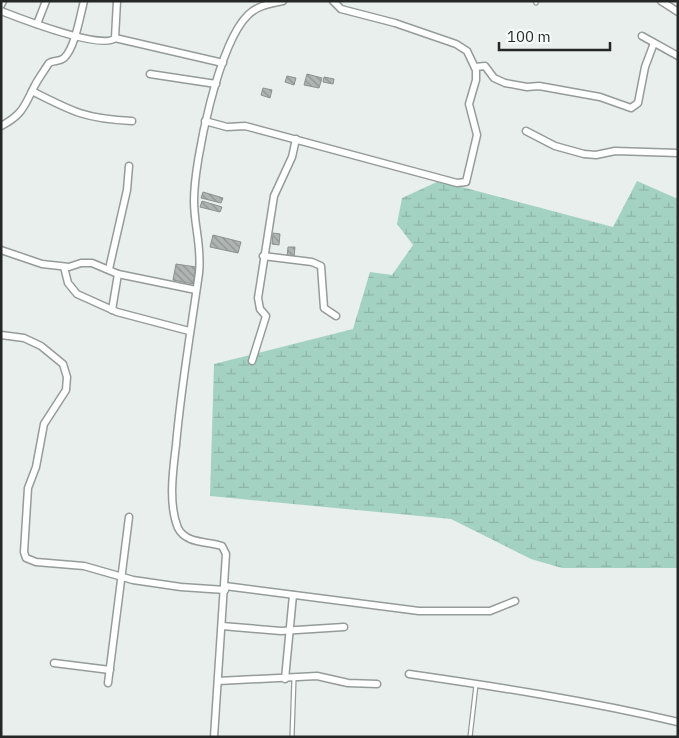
<svg xmlns="http://www.w3.org/2000/svg" width="679" height="738" font-family="'IBM Plex Sans',sans-serif">
<style>
.wetland{fill:url(#wetland-marsh)}
.building{fill:url(#building-back-hatch);stroke:#8b918f}
.lines{fill:none;stroke-linecap:round;stroke-linejoin:round}
.service-casing{stroke:#959b99;stroke-width:5.5}
.minor-casing{stroke:#959b99;stroke-width:9}
.service{stroke:#fff;stroke-width:3}
.minor{stroke:#fff;stroke-width:6}
</style>
<defs>
<pattern id="wetland-marsh" width="20" height="14" patternUnits="userSpaceOnUse" patternTransform="scale(1.25)"><rect width="20" height="14" fill="#a4d2c2"/><path d="M1 5h8M5 5V1M11 12h8M15 12V8" fill="none" stroke="#8db4a7"/></pattern>
<pattern id="building-back-hatch" width="6" height="6" patternUnits="userSpaceOnUse" patternTransform="scale(1.25)"><rect width="6" height="6" fill="#afb5b3"/><path d="M-1 5l2 2M0 0l6 6M5-1l2 2" fill="none" stroke="#8e9391"/></pattern>
</defs>
<rect width="100%" height="100%" fill="#e8efed"/>
<!-- wetland -->
<path class="wetland" d="M439 181 613 227 637 181 678 199V568H562L531 559 451 519 210 496 214 364 353 329 370 272 392 275 413 245 397 224 402 198Z"/>
<!-- building -->
<g class="building">
<path d="M307 74 322 78 319 88 304 85Z"/>
<path d="M287 76 296 78 294 85 285 82Z"/>
<path d="M324 77 334 79 333 84 323 82Z"/>
<path d="M263 88 272 90 270 98 261 95Z"/>
<path d="M203 192 223 198 221 203 201 198Z"/>
<path d="M202 201 222 207 220 212 200 207Z"/>
<path d="M273 233 280 234 279 245 272 244Z"/>
<path d="M213 235 241 242 238 253 210 247Z"/>
<path d="M288 247H295L294 258H287Z"/>
<path d="M176 264 196 267 193 284 173 280Z"/>
</g>
<g class="lines">
<defs>
<g id="service">
<path d="M535 1 536 3"/>
<path d="M292 737 294 678"/>
<path d="M470 737 476 685"/>
</g>
<g id="minor">
<path d="M661 1 678 12"/>
<path d="M1 5 3 1"/>
<path d="M1 11C19 18 103 51 115 38L117 1"/>
<path d="M37 24 46 1"/>
<path d="M642 36 678 56"/>
<path d="M115 38 223 63"/>
<path d="M475 67 485 66 494 78 505 83 527 87 539 86 600 97 631 108 638 103 645 67 654 43"/>
<path d="M150 74 216 84"/>
<path d="M32 91C73 112 86 119 132 121"/>
<path d="M205 121 227 127 245 126 457 183 466 182 477 135 469 104 476 80V70L467 51 456 44 395 23 341 9 333 1"/>
<path d="M1 126C22 115 24 107 34 87 38 79 44 71 49 63 54 60 59 62 64 58 75 48 80 16 84 1"/>
<path d="M526 131 555 146 584 154 596 155 615 151 678 153"/>
<path d="M1 250 42 264 69 267 81 263H92L118 274 196 290"/>
<path d="M263 256 312 262 321 266 324 308 336 316"/>
<path d="M64 267 68 283 77 294 117 312 189 331"/>
<path d="M109 269 127 190 129 166"/>
<path d="M112 310 118 274"/>
<path d="M1 335 24 338 41 346 63 364 67 377 66 390 44 424 36 467 28 488 24 552 26 558 36 562 84 566 133 580 181 587 225 590"/>
<path d="M252 361 266 316 260 309 258 298 274 196 292 157 296 139"/>
<path d="M225 586 419 611H490L515 601"/>
<path d="M222 626 281 631 344 627"/>
<path d="M54 663 110 670"/>
<path d="M409 674C499 687 589 701 678 722"/>
<path d="M285 679 293 595"/>
<path d="M218 681 317 676 348 683 377 684"/>
<path d="M108 683 129 517"/>
<path d="M214 737 226 554 222 546C207 541 186 544 178 528 168 504 173 470 176 445 181 387 191 330 199 273 202 247 194 226 194 201 194 160 219 43 248 15 258 5 270 4 283 1"/>
</g>
</defs>
<!-- service casing -->
<use href="#service" class="service-casing"/>
<!-- minor casing -->
<use href="#minor" class="minor-casing"/>
<!-- service -->
<use href="#service" class="service"/>
<!-- minor -->
<use href="#minor" class="minor"/>
</g>
<!-- border -->
<rect width="679" height="738" fill="none" stroke="#242726" stroke-width="5"/>
<!-- scale -->
<path d="M499 42v8h111v-8" fill="none" stroke="#242726" stroke-width="2.5"/>
<text x="507" y="42" font-size="15" fill="#242726" stroke="#f6fcfa" stroke-width="4" paint-order="stroke">100 m</text>
</svg>
